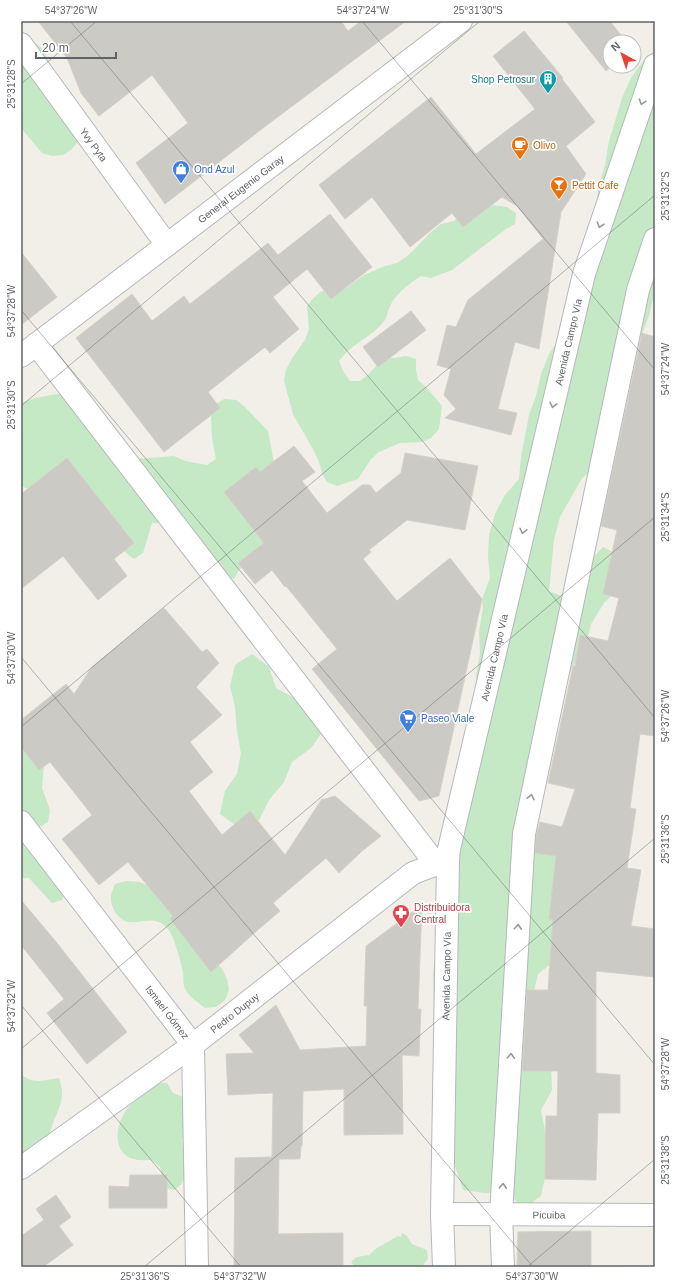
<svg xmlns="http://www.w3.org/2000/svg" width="676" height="1288" font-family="Arial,sans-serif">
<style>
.green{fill:#c5e8c5}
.building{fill:#cccac5;stroke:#d6d1c6}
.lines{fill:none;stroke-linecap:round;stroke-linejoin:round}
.minor-casing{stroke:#b5b8bc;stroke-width:24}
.minor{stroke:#fff;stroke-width:22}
.oneway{stroke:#979a9d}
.ticks{fill:none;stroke:#5f6368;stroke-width:1;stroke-opacity:0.45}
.labels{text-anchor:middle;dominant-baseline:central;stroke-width:3.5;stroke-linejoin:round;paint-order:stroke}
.culture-label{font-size:10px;fill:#0d838f;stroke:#fff;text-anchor:end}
.street-label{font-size:10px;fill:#5f6368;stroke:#fff}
.food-label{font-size:10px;fill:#c56008;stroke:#fff;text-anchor:start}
.shop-label{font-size:10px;fill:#366cbe;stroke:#fff;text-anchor:start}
.health-label{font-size:10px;fill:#be3a42;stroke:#fff;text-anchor:start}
.neatline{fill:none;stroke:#5f6368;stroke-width:1.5}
.ticks-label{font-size:10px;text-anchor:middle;fill:#5f6368}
</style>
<rect width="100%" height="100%" fill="#f1efe8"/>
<!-- green -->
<g class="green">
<path d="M27 38C42 48 48 49 47 68L79 140 72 149 63 155 52 156 42 153 21 128V39Z"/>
<path d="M655 50 654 294 649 316 632 359 599 465 582 478 560 517 554 540 549 591 569 599 589 562 603 547 623 557 620 587 604 603 591 624 586 645 573 666 564 686 535 823 543 844 567 864 557 959 538 974 533 995 519 1014 512 1060 530 1071 551 1067 552 1090 541 1110 549 1151 546 1173 541 1196 523 1209 508 1192 485 1193 463 1190 449 1148 438 1063 434 1019 433 974 449 849 442 828 448 806 469 745 478 699 476 676 480 653 479 631 483 608 482 599 490 578 488 557 489 535 495 514 505 495 519 479 521 457 529 415 536 396 541 374 549 354 561 336 588 252 599 185 605 165 609 141 622 98 631 78 644 60Z"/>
<path d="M485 204 507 207 516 213 515 224 506 229 452 270 431 278 421 276C410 283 396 293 390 306 386 315 389 316 381 325 368 339 350 345 339 361L343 371 350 381H360L370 373 383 358H395L406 356 416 359V370L418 380 427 388 442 406 439 429 431 438 422 442 400 443 379 452 371 459 358 479 337 486 327 482 322 473 319 462 314 451 293 414 284 381 286 370 291 360 305 340 309 329 307 306C319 291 326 285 346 288L364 275 385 266 397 263 406 257 415 249 431 232 441 224 454 221 463 213Z"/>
<path d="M57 394H80L137 459 174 456 185 461 207 465 216 459 212 438 211 416 215 405 224 399 236 400 245 407 268 431 274 463 271 474 254 473 244 476 240 485 280 532 239 570 234 579 223 576 163 523H152L143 553 134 559 117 546 33 490 23 487 21 486V403L35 398Z"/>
<path d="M252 654 269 667 276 688 314 709 325 728 311 748 292 762 284 782 269 800 259 820 238 827 220 814 225 791 237 774 241 753 237 731 235 707 230 686 235 665Z"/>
<path d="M21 745 44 765 42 788 50 810 48 822 26 835 24 847 33 854 67 889 62 900 52 903 29 878H21Z"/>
<path d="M127 881 139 882 151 886 222 969 227 979 229 990 225 1000 216 1007 205 1008C199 1003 191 998 187 992 182 985 184 979 183 972 181 962 174 936 168 929 155 914 142 924 128 922 117 919 110 906 111 896 111 892 114 888 115 884Z"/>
<path d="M21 1074C33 1085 44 1080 59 1078 65 1095 61 1105 54 1120 53 1124 51 1128 50 1132 49 1140 53 1151 51 1157 48 1167 32 1177 21 1175Z"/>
<path d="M167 1083 173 1093 183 1097 190 1119 182 1139 185 1161V1172L182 1183 175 1190 164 1188 160 1167 152 1160C144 1160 137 1161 130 1158 112 1149 116 1123 127 1109 131 1104 149 1089 155 1085 158 1083 163 1083 167 1083Z"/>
<path d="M402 1233 406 1235 412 1244 427 1250 428 1258 422 1267H355L351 1262 357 1257 369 1255 377 1248 398 1236 401 1237Z"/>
</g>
<!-- building -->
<g class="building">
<path d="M38 21H341L348 31 361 21H406L267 125 165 204 136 163 188 123 152 75 99 116 81 93 67 58Z"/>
<path d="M566 21H610L626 42H610V66H612L606 71Z"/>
<path d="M524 31 563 78 562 79 595 122 566 146 586 174 561 212 539 349 515 342 498 409 517 413 511 435 445 418 456 409 444 395 451 369 437 365 447 325 456 327 468 300 543 239 517 206 502 197 463 227 452 213 410 247 372 197 345 219 319 185 431 97 476 154 535 109 493 56Z"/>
<path d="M330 214 372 267 331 299 307 269 273 297 299 329 270 353 265 347 208 392 220 408 164 452 76 338 132 294 152 321 184 296 190 304 268 243 278 255Z"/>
<path d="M21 252 57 297 21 325Z"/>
<path d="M411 311 426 330 378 367 363 347Z"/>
<path d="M642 333 655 337V736L640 734 630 808 636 809 627 868 641 870 631 926 655 929V977L596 971V1073L620 1075V1113H598L596 1180 545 1179 546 1116H557L558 1071H522L527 990H548L553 920 549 919 556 856 535 853 536 838 540 822 562 827 575 789 548 783 573 666H575L580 635 608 641 619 598 603 594 617 530 601 526Z"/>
<path d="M294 446 315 472 302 481 327 513 362 485H370L376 493 401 473 405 453 478 466 465 530 407 520 369 550 371 552 363 559 397 601 450 558 482 599 439 796 419 801 312 669 337 649 286 586 285 587 272 570 255 584 238 563 264 543 224 492 256 467 260 472Z"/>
<path d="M67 458 134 543 114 559 127 576 98 600 63 556 21 589V494Z"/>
<path d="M164 608 202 652 207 649 219 663 196 687 222 715 190 742 213 772 189 791 222 835 250 811 285 855 322 799H325L335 796 381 836 361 852 339 873 326 858 273 903 280 911 260 928 211 972 170 919 173 916 128 862 99 885 62 839 92 815 50 762 39 770 21 747V720L66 684 74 694 92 667Z"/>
<path d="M21 900 57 943 127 1032 87 1064 47 1013 64 999 21 945Z"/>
<path d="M422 905 418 1009H421L419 1056 402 1055 403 1134 344 1135V1089L303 1091 302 1146H301L300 1159H279L278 1234 343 1233V1267H234L235 1158 272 1157 273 1093 228 1095 226 1054 254 1053 239 1035 276 1005 300 1050 366 1046 367 1006H364L366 946Z"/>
<path d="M130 1175H167V1208H109V1186L129 1187Z"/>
<path d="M56 1195 71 1217 59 1226 73 1245 43 1267H21V1236L44 1220 36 1209Z"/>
<path d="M591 1231V1267H517L518 1232Z"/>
</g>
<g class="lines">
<defs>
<g id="minor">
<path id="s1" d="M21 44 167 245"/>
<path d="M36 344 436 864"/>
<path id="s2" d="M21 356 461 21"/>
<path id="s3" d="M21 822 193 1045 197 1267"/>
<path id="s4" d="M21 1168 193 1045 413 873 448 860"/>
<path id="s5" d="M442 1214 655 1215"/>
<path id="s6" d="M444 1267 442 1214 448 860 449 849 584 274 655 65"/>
<path d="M503 1267 501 1214 524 834 638 290 655 239"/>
</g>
</defs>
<!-- minor casing -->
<use href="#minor" class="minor-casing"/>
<!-- minor -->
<use href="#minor" class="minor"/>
</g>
<!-- one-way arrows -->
<defs><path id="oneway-chevron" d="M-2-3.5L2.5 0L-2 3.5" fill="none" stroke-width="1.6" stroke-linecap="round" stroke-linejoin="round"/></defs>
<g class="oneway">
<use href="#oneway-chevron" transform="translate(642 102) rotate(109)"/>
<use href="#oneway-chevron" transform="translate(600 225) rotate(109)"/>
<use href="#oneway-chevron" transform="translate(553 405) rotate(103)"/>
<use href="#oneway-chevron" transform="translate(523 531) rotate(103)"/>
<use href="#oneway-chevron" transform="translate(531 797) rotate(-78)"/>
<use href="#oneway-chevron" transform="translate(518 927) rotate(-87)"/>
<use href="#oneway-chevron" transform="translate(511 1056) rotate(-87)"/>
<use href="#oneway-chevron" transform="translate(503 1186) rotate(-87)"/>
</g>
<!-- ticks -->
<path class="ticks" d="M70 21 655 718M362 21 655 370M654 21 655 23M21 84 97 21M21 310 655 1065M21 406 480 21M21 657 533 1267M21 727 655 195M21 1005 241 1267M21 1049 655 517M144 1267 655 838M527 1267 655 1159"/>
<!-- icons -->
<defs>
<symbol id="building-pin" viewBox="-11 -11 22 30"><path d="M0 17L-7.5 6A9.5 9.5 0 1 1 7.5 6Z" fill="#0f9aa8" stroke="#fff"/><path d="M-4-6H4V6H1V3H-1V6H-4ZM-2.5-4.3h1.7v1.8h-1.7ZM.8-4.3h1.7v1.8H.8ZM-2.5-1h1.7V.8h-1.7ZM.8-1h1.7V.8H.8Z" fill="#fff"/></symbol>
<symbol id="cafe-pin" viewBox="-11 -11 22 30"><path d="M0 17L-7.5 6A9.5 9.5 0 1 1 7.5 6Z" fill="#e8710a" stroke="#fff"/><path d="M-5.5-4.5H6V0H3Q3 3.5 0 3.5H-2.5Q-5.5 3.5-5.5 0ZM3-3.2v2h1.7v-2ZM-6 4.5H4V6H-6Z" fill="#fff"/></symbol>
<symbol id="shop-pin" viewBox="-11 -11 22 30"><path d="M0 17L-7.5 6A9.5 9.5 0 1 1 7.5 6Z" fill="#3f7fe0" stroke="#fff"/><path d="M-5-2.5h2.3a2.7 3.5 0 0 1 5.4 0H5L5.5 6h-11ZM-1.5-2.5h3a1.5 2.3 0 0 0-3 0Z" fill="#fff"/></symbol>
<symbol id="bar-pin" viewBox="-11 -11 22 30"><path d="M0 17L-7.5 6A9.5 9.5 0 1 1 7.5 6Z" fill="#e8710a" stroke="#fff"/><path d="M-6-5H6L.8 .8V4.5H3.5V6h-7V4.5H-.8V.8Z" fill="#fff"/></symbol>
<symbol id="supermarket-pin" viewBox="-11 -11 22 30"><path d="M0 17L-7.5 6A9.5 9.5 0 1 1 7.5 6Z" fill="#3f7fe0" stroke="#fff"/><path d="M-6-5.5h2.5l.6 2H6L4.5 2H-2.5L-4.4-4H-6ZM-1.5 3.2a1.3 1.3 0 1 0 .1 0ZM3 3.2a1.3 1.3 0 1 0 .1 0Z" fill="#fff"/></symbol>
<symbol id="pharmacy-pin" viewBox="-11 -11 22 30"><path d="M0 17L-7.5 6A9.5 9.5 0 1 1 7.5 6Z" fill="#e0444e" stroke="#fff"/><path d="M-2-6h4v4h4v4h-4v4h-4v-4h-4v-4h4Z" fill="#fff"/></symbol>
</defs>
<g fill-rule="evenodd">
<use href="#building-pin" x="538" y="69" width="20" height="27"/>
<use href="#cafe-pin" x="510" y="135" width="20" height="27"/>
<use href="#shop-pin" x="171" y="159" width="20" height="27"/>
<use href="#bar-pin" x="549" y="175" width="20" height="27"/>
<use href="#supermarket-pin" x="398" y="708" width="20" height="27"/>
<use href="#pharmacy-pin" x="391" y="903" width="20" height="27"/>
</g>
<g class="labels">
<!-- culture labels -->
<g class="culture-label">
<text x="535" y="79">Shop Petrosur</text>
</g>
<!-- street labels -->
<g class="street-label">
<text stroke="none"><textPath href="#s1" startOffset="124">Yvy Pyta</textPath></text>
<text stroke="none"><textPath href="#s2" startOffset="276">General Eugenio Garay</textPath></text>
<text stroke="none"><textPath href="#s6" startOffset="939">Avenida Campo Vía</textPath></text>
<text stroke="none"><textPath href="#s6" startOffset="615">Avenida Campo Vía</textPath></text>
<text stroke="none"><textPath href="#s6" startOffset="291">Avenida Campo Vía</textPath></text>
<text stroke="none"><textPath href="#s3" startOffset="240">Ismael Gómez</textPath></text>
<text stroke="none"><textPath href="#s4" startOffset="264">Pedro Dupuy</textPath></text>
<text stroke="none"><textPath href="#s5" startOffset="107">Picuiba</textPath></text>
</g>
<!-- food labels -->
<g class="food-label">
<text x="533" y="145">Olivo</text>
<text x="572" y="185">Pettit Cafe</text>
</g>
<!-- shop labels -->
<g class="shop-label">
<text x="194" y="169">Ond Azul</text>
<text x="421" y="718">Paseo Viale</text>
</g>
<!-- health labels -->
<g class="health-label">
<text x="414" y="907">Distribuidora<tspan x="414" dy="12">Central</tspan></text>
</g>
</g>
<!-- border -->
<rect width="676" height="1288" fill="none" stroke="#ffffff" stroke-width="44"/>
<!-- north arrow -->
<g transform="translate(622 54) rotate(320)"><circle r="19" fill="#ffffff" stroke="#bfc1c3"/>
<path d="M0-3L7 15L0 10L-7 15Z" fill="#ea4335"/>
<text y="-6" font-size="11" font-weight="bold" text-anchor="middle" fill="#5f6368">N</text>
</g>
<!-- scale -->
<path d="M36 52v6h80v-6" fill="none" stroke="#5f6368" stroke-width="2"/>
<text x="42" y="52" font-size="12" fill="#5f6368" stroke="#ffffff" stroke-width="3" paint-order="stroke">20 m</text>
<rect x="22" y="22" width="632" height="1244" class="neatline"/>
<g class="ticks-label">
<text x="71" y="14">54°37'26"W</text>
<text x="363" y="14">54°37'24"W</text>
<text x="478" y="14">25°31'30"S</text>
<text transform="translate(11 84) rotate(-90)" y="4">25°31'28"S</text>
<text transform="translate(665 196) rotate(-90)" y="4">25°31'32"S</text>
<text transform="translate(11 311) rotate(-90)" y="4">54°37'28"W</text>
<text transform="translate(665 369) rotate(-90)" y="4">54°37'24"W</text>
<text transform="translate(11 405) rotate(-90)" y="4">25°31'30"S</text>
<text transform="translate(665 517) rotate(-90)" y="4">25°31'34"S</text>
<text transform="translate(11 658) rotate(-90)" y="4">54°37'30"W</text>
<text transform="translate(665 716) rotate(-90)" y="4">54°37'26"W</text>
<text transform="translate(665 839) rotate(-90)" y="4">25°31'36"S</text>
<text transform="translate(11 1006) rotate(-90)" y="4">54°37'32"W</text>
<text transform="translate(665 1064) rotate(-90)" y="4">54°37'28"W</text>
<text transform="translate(665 1160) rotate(-90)" y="4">25°31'38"S</text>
<text x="145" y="1280">25°31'36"S</text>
<text x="240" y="1280">54°37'32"W</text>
<text x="532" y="1280">54°37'30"W</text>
</g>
</svg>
